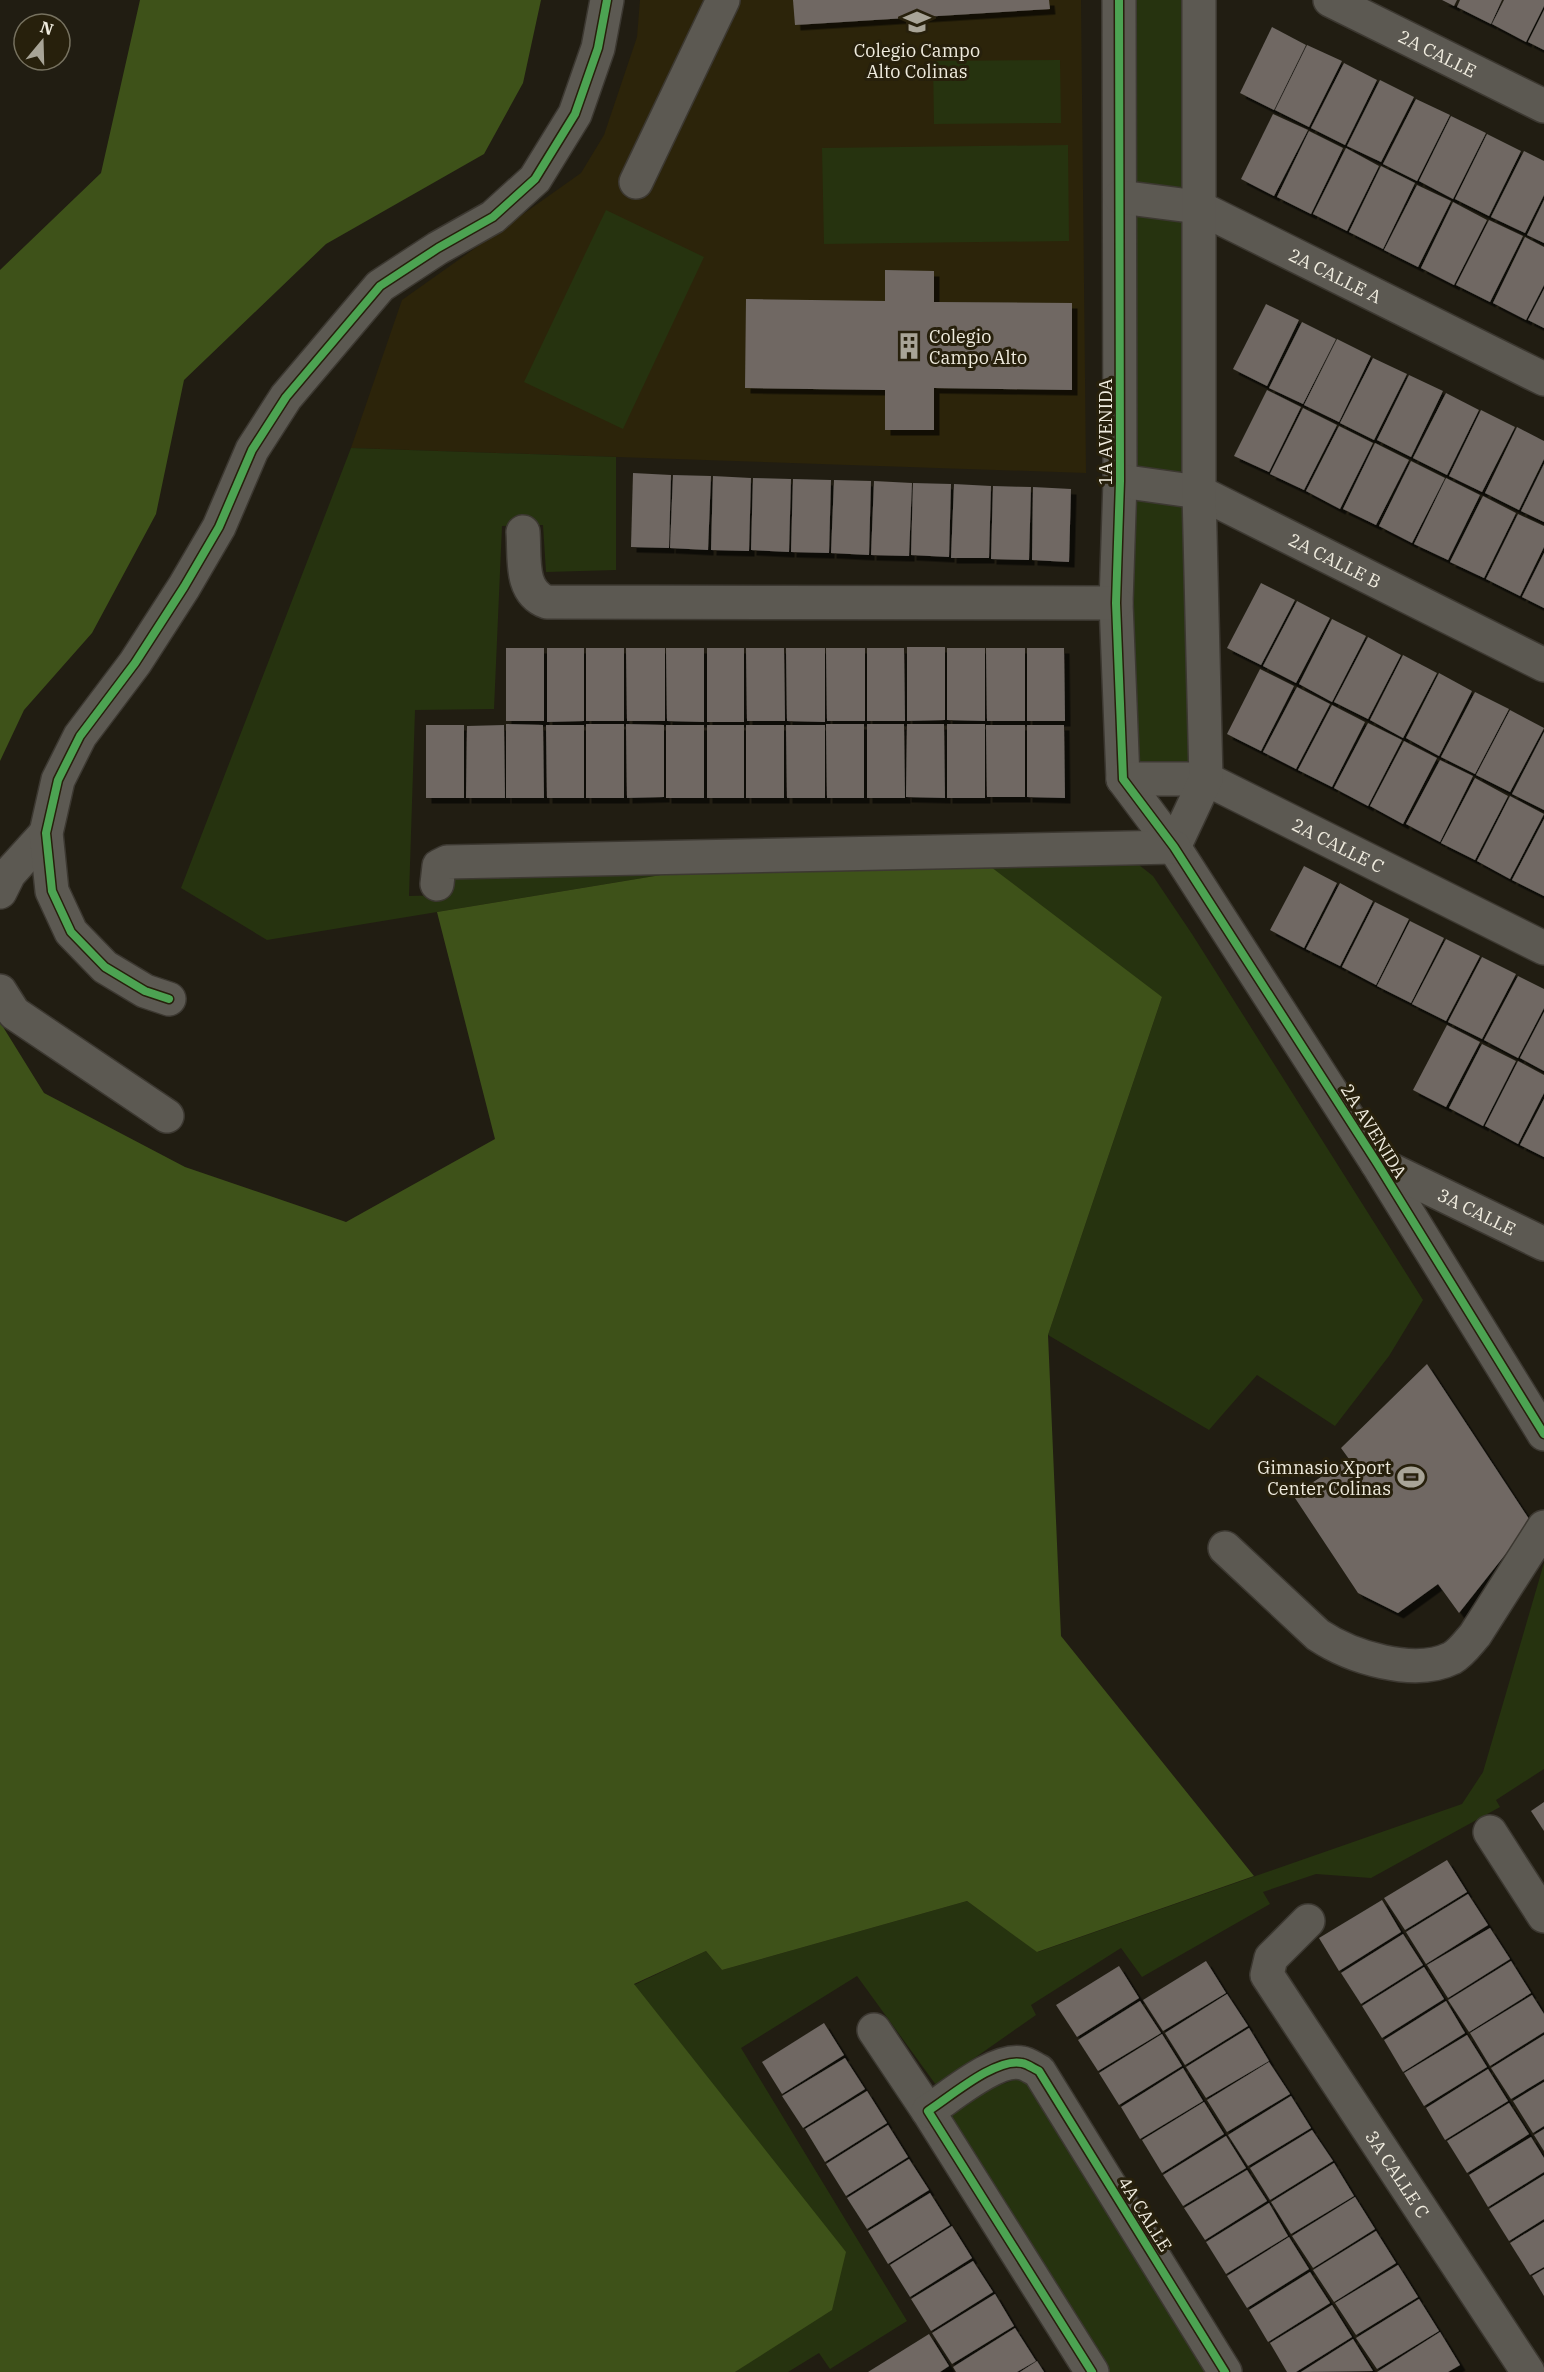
<svg xmlns="http://www.w3.org/2000/svg" width="1544" height="2372" font-family="'IBM Plex Serif',serif">
<style>
.built{fill:#2c240a}
.green{fill:#26330f}
.forest{fill:#3e5219}
.building{fill:#6f6864;filter:url(#shadow)}
.lines{fill:none;stroke-linecap:round;stroke-linejoin:round}
.minor-casing{stroke:#3c3831;stroke-width:36}
.minor{stroke:#5c5952;stroke-width:33}
.cycleway-casing{stroke:#27200c;stroke-width:11}
.cycleway{stroke:#4ca352;stroke-width:8}
.labels{text-anchor:middle;dominant-baseline:central;stroke-width:6;stroke-linejoin:round;paint-order:stroke}
.poi-label{font-size:18px;fill:#f0ecdf;stroke:#27200c}
.street-label{font-size:18px;fill:#f0ecdf;stroke:#27200c}
</style>
<defs>
<filter id="shadow"><feDropShadow dx="5.5" dy="5.5" stdDeviation="0" flood-color="#0009"/></filter>
</defs>
<rect width="100%" height="100%" fill="#211d12"/>
<!-- built -->
<path class="built" d="M640 0H1081L1086 473 351 448 402 300 581 173 604 135 637 37Z"/>
<!-- green -->
<g class="green">
<path d="M1119 0H1199L1206 779H1123Z"/>
<path d="M1060 60 1061 123 934 124 933 61Z"/>
<path d="M1068 145 1069 241 824 244 822 148Z"/>
<path d="M606 210 704 257 623 429 524 382Z"/>
<path d="M351 448 616 457V570L546 572 543 525 502 526 494 709 415 710 409 896 447 895V851L1134 861 1153 876 1192 934 1423 1300 1389 1356 1335 1426 1257 1375 1209 1430 1048 1335 1162 997 673 873 267 940 181 888Z"/>
<path d="M1544 1563V1769L1496 1800 1500 1807 1371 1878 1316 1874 1263 1892 1270 1904 1142 1977 1121 1948 1031 2005 1036 2015 936 2085 857 1976 741 2048 907 2321 830 2369 819 2353 788 2372H735L764 2352 634 1985 706 1951 722 1970 967 1901 1038 1952 1462 1804 1483 1772Z"/>
<path d="M1039 2071 1225 2372H1092L928 2111Z"/>
</g>
<!-- forest -->
<g class="forest">
<path d="M140 0H541L523 83 484 154 326 244 184 380 156 514 92 633 24 710 0 761V270L101 173Z"/>
<path d="M991 867 1162 997 1048 1335 1061 1636 1254 1876 1037 1952 967 1901 722 1970 706 1951 634 1984 846 2252 832 2310 735 2372H0V1022L44 1093 185 1167 346 1222 495 1139 437 912 673 873Z"/>
</g>
<!-- building -->
<g class="building">
<path d="M793 0H1049L1050 9 795 25Z"/>
<path d="M1442 0H1457L1454 6Z"/>
<path d="M1460 0H1502L1491 24 1457 7Z"/>
<path d="M1504 0H1544V6L1526 42 1492 24Z"/>
<path d="M1544 10V50L1528 42Z"/>
<path d="M1272 27 1306 45 1274 110 1240 93Z"/>
<path d="M1307 45 1342 61 1309 127 1275 110Z"/>
<path d="M1344 63 1377 80 1345 145 1311 128Z"/>
<path d="M1380 80 1414 97 1381 162 1347 146Z"/>
<path d="M1416 99 1450 115 1417 181 1383 164Z"/>
<path d="M1273 114 1308 130 1274 196 1241 179Z"/>
<path d="M1451 116 1486 133 1453 199 1419 181Z"/>
<path d="M1309 131 1343 148 1311 214 1277 197Z"/>
<path d="M1487 134 1521 151 1489 216 1455 199Z"/>
<path d="M1346 148 1379 166 1347 231 1313 214Z"/>
<path d="M1524 151 1544 161V195L1525 233 1491 217Z"/>
<path d="M1381 166 1415 183 1383 249 1349 232Z"/>
<path d="M1417 185 1451 201 1418 267 1384 250Z"/>
<path d="M1544 200V243L1527 235Z"/>
<path d="M1453 202 1487 220 1454 285 1421 268Z"/>
<path d="M1489 220 1523 236 1490 302 1456 285Z"/>
<path d="M1525 237 1544 247V285L1526 320 1493 303Z"/>
<path d="M885 270 934 271V302L1072 303V390L934 388V430H885V390L745 388 746 299 885 301Z"/>
<path d="M1544 289V328L1528 320Z"/>
<path d="M1266 304 1299 320 1267 386 1233 369Z"/>
<path d="M1302 322 1336 339 1303 404 1269 388Z"/>
<path d="M1337 339 1371 356 1339 422 1304 405Z"/>
<path d="M1373 358 1407 374 1374 440 1340 423Z"/>
<path d="M1409 375 1443 391 1411 457 1377 440Z"/>
<path d="M1267 390 1301 407 1269 472 1234 456Z"/>
<path d="M1446 393 1479 410 1447 475 1413 458Z"/>
<path d="M1303 408 1337 425 1304 490 1270 474Z"/>
<path d="M1481 410 1515 427 1482 492 1449 476Z"/>
<path d="M1339 426 1373 443 1340 509 1306 491Z"/>
<path d="M1517 427 1544 441V459L1519 510 1485 493Z"/>
<path d="M1375 443 1409 460 1376 525 1343 509Z"/>
<path d="M1411 461 1445 478 1412 543 1379 526Z"/>
<path d="M1544 464V522L1521 511Z"/>
<path d="M633 473 671 475 669 548 631 547Z"/>
<path d="M673 475 711 476 708 550 670 548Z"/>
<path d="M713 476 751 478 749 551 711 550Z"/>
<path d="M753 478 791 479 789 552 751 550Z"/>
<path d="M1446 478 1480 495 1448 560 1414 544Z"/>
<path d="M793 479 831 480 829 553 791 552Z"/>
<path d="M834 480 871 481 869 555 831 553Z"/>
<path d="M874 481 912 483 909 556 871 555Z"/>
<path d="M913 483 951 484 949 557 911 555Z"/>
<path d="M954 484 991 486 989 558H951Z"/>
<path d="M993 486 1031 487 1029 560 991 559Z"/>
<path d="M1033 487 1071 489 1069 562 1032 560Z"/>
<path d="M1483 496 1516 513 1484 578 1450 562Z"/>
<path d="M1518 514 1544 526V547L1520 596 1486 579Z"/>
<path d="M1544 553V608L1522 597Z"/>
<path d="M1261 583 1295 600 1261 665 1227 648Z"/>
<path d="M1297 601 1330 618 1296 683 1263 666Z"/>
<path d="M1332 619 1366 636 1332 702 1299 684Z"/>
<path d="M1368 637 1401 655 1368 719 1334 702Z"/>
<path d="M907 647H945V720L907 721Z"/>
<rect x="506" y="648" width="38" height="73"/>
<path d="M547 648H584V721L547 722Z"/>
<rect x="586" y="648" width="38" height="73"/>
<path d="M626 648H665V721H627Z"/>
<path d="M666 648H704V722L667 721Z"/>
<rect x="707" y="648" width="37" height="74"/>
<path d="M746 648H784L785 721H747Z"/>
<path d="M786 648H825V722L787 721Z"/>
<path d="M826 648H865V721H827Z"/>
<path d="M867 648H904L905 721H867Z"/>
<path d="M947 648H985V721L947 720Z"/>
<path d="M986 648H1025V721H987Z"/>
<path d="M1027 648H1064L1065 721H1027Z"/>
<path d="M1403 655 1437 673 1403 738 1370 720Z"/>
<path d="M1260 669 1294 686 1261 751 1227 734Z"/>
<path d="M1439 673 1472 691 1439 756 1406 738Z"/>
<path d="M1297 687 1330 704 1296 769 1263 752Z"/>
<path d="M1475 692 1509 709 1475 774 1441 757Z"/>
<path d="M1332 705 1365 722 1332 787 1298 770Z"/>
<path d="M1510 710 1544 728 1510 792 1476 775Z"/>
<path d="M1368 723 1402 740 1368 806 1334 788Z"/>
<path d="M506 724 543 725 544 798H506Z"/>
<rect x="586" y="724" width="38" height="74"/>
<path d="M626 724 664 725V797L627 798Z"/>
<path d="M826 724H864V798H827Z"/>
<path d="M867 724H904L905 798H867Z"/>
<path d="M907 724H944L945 798 906 797Z"/>
<rect x="947" y="724" width="38" height="74"/>
<rect x="426" y="725" width="38" height="73"/>
<path d="M504 725 505 798H466L467 726Z"/>
<path d="M546 725H584V798H547Z"/>
<rect x="666" y="725" width="38" height="73"/>
<rect x="707" y="725" width="37" height="73"/>
<rect x="746" y="725" width="38" height="73"/>
<path d="M786 725H825V798H787Z"/>
<path d="M986 725H1025V797H987Z"/>
<path d="M1027 725H1064L1065 798 1027 797Z"/>
<path d="M1544 732V810L1512 794Z"/>
<path d="M1404 741 1437 758 1403 824 1370 806Z"/>
<path d="M1440 760 1473 776 1440 842 1406 824Z"/>
<path d="M1475 778 1508 796 1475 860 1441 843Z"/>
<path d="M1510 796 1544 814 1510 879 1477 861Z"/>
<path d="M1544 819V896L1512 880Z"/>
<path d="M1304 866 1337 883 1304 948 1270 930Z"/>
<path d="M1340 883 1373 901 1340 966 1306 949Z"/>
<path d="M1375 902 1409 919 1376 985 1342 967Z"/>
<path d="M1410 921 1444 938 1411 1003 1377 986Z"/>
<path d="M1446 939 1480 956 1446 1021 1412 1004Z"/>
<path d="M1482 957 1516 974 1482 1039 1448 1022Z"/>
<path d="M1518 976 1544 989V1008L1518 1058 1484 1040Z"/>
<path d="M1544 1012V1071L1520 1058Z"/>
<path d="M1447 1025 1480 1042 1446 1107 1413 1090Z"/>
<path d="M1482 1044 1516 1061 1483 1126 1449 1108Z"/>
<path d="M1518 1061 1544 1075V1093L1518 1144 1485 1126Z"/>
<path d="M1544 1099V1157L1520 1145Z"/>
<path d="M1427 1364 1531 1522 1459 1613 1438 1584 1398 1613 1358 1593 1293 1495 1349 1459 1341 1448Z"/>
<path d="M1544 1802V1831L1531 1811Z"/>
<path d="M1447 1860 1467 1892 1405 1930 1384 1898Z"/>
<path d="M1468 1894 1488 1925 1426 1964 1406 1932Z"/>
<path d="M1382 1900 1401 1932 1339 1971 1319 1938Z"/>
<path d="M1490 1928 1510 1959 1448 1998 1427 1965Z"/>
<path d="M1403 1934 1423 1965 1361 2004 1341 1973Z"/>
<path d="M1206 1961 1226 1993 1163 2031 1143 2000Z"/>
<path d="M1511 1961 1531 1993 1469 2032 1448 2000Z"/>
<path d="M1119 1966 1139 1998 1077 2037 1056 2005Z"/>
<path d="M1424 1967 1444 1999 1382 2038 1362 2006Z"/>
<path d="M1227 1994 1248 2026 1185 2065 1165 2033Z"/>
<path d="M1532 1995 1544 2014V2032L1490 2066 1470 2033Z"/>
<path d="M1140 2001 1161 2033 1098 2071 1078 2040Z"/>
<path d="M1446 2001 1465 2033 1403 2072 1384 2040Z"/>
<path d="M824 2023 844 2055 782 2094 762 2062Z"/>
<path d="M1249 2028 1269 2061 1206 2098 1186 2067Z"/>
<path d="M1162 2034 1182 2066 1119 2105 1099 2073Z"/>
<path d="M1467 2035 1487 2067 1424 2106 1404 2073Z"/>
<path d="M1544 2035V2079L1511 2099 1491 2068Z"/>
<path d="M845 2058 865 2089 803 2128 782 2096Z"/>
<path d="M1269 2062 1290 2094 1227 2132 1207 2100Z"/>
<path d="M1183 2068 1203 2101 1140 2139 1121 2107Z"/>
<path d="M1488 2069 1508 2101 1445 2140 1426 2108Z"/>
<path d="M1544 2082V2126L1533 2133 1513 2101Z"/>
<path d="M867 2091 887 2123 825 2162 805 2129Z"/>
<path d="M1291 2096 1311 2128 1248 2166 1228 2135Z"/>
<path d="M1204 2102 1224 2134 1162 2173 1142 2140Z"/>
<path d="M1509 2103 1529 2134 1467 2173 1447 2141Z"/>
<path d="M888 2125 908 2157 846 2196 826 2164Z"/>
<path d="M1544 2129V2151L1534 2135Z"/>
<path d="M1312 2130 1333 2161 1270 2200 1250 2168Z"/>
<path d="M1226 2136 1246 2168 1183 2206 1163 2175Z"/>
<path d="M1531 2137 1544 2158V2172L1488 2207 1469 2175Z"/>
<path d="M909 2159 929 2190 867 2229 847 2198Z"/>
<path d="M1334 2163 1354 2196 1291 2234 1271 2202Z"/>
<path d="M1247 2170 1267 2201 1205 2240 1184 2208Z"/>
<path d="M1544 2175V2219L1509 2241 1489 2209Z"/>
<path d="M930 2193 950 2225 888 2264 868 2231Z"/>
<path d="M1355 2197 1375 2229 1313 2268 1292 2236Z"/>
<path d="M1269 2203 1288 2236 1226 2274 1206 2242Z"/>
<path d="M1544 2222V2267L1530 2275 1510 2243Z"/>
<path d="M952 2226 972 2258 910 2297 890 2265Z"/>
<path d="M1376 2231 1396 2263 1334 2302 1313 2270Z"/>
<path d="M1289 2237 1309 2269 1247 2308 1227 2276Z"/>
<path d="M973 2261 993 2292 931 2331 911 2299Z"/>
<path d="M1398 2265 1418 2297 1356 2335 1335 2303Z"/>
<path d="M1544 2269V2296L1532 2276Z"/>
<path d="M1310 2272 1330 2303 1268 2342 1249 2310Z"/>
<path d="M995 2294 1014 2326 952 2364 932 2333Z"/>
<path d="M1419 2299 1439 2331 1377 2369 1356 2338Z"/>
<path d="M1332 2305 1352 2337 1296 2372H1287L1270 2343Z"/>
<path d="M1015 2328 1036 2361 1017 2372H956L953 2367Z"/>
<path d="M1440 2332 1460 2365 1448 2372H1377Z"/>
<path d="M929 2334 949 2366 940 2372H868Z"/>
<path d="M1353 2339 1373 2371 1301 2372Z"/>
<path d="M1037 2361 1044 2372H1020Z"/>
</g>
<g class="lines">
<defs>
<g id="minor">
<path d="M1119 0 1120 481 1116 603 1123 779 1174 847 1377 1163 1544 1434"/>
<path id="s1" d="M1330 0 1544 106"/>
<path d="M636 182 723 0"/>
<path id="s2" d="M1120 197 1198 207 1544 379"/>
<path id="s3" d="M1120 481 1199 492 1544 665"/>
<path d="M523 532C525 557 519 592 547 602L1116 603"/>
<path id="s4" d="M1123 779H1206L1544 948"/>
<path d="M1174 847 1206 779 1199 492V0"/>
<path d="M437 884 439 866 447 862 1174 847"/>
<path d="M0 892 9 874 46 833"/>
<path d="M0 991 14 1013 167 1116"/>
<path d="M169 999 145 991 105 967 71 932 52 891 46 833 58 780 80 736 135 663 184 587 219 527 252 450 286 397 380 286 438 248 493 217 535 179 575 114 598 48 607 0"/>
<path id="s5" d="M1377 1163 1544 1244"/>
<path d="M1225 1548 1318 1635C1351 1657 1414 1677 1452 1658 1461 1653 1468 1643 1475 1635L1544 1527"/>
<path d="M1490 1832 1544 1916"/>
<path id="s6" d="M1308 1921 1271 1958 1267 1975 1528 2372"/>
<path d="M874 2030 928 2111 1092 2372"/>
<path d="M928 2111C950 2097 996 2057 1022 2063 1028 2064 1034 2069 1039 2071L1225 2372"/>
</g>
</defs>
<!-- minor casing -->
<use href="#minor" class="minor-casing"/>
<!-- minor -->
<use href="#minor" class="minor"/>
<defs>
<g id="cycleway">
<path d="M1119 0 1120 481 1116 603 1123 779 1174 847 1377 1163 1544 1434"/>
<path d="M169 999 145 991 105 967 71 932 52 891 46 833 58 780 80 736 135 663 184 587 219 527 252 450 286 397 380 286 438 248 493 217 535 179 575 114 598 48 607 0"/>
<path d="M1092 2372 928 2111C950 2097 996 2057 1022 2063 1028 2064 1034 2069 1039 2071L1225 2372"/>
</g>
</defs>
<!-- cycleway casing -->
<use href="#cycleway" class="cycleway-casing"/>
<!-- cycleway -->
<use href="#cycleway" class="cycleway"/>
</g>
<!-- icons -->
<defs>
<symbol id="school-bare" viewBox="-9 -9 18 18"><path d="M0-5L7-2L0 1L-7-2ZM-4 1L0 2.5L4 1V4Q0 6-4 4Z" fill="#a8a497" stroke="#27200c" stroke-width="2.5" paint-order="stroke"/></symbol>
<symbol id="building-bare" viewBox="-9 -9 18 18"><path d="M-4-6H4V6H1V3H-1V6H-4ZM-2.5-4.3h1.7v1.8h-1.7ZM.8-4.3h1.7v1.8H.8ZM-2.5-1h1.7V.8h-1.7ZM.8-1h1.7V.8H.8Z" fill="#a8a497" stroke="#27200c" stroke-width="2.5" paint-order="stroke"/></symbol>
<symbol id="stadium-bare" viewBox="-9 -9 18 18"><path d="M0-5a6.5 5 0 1 0 0 10a6.5 5 0 1 0 0-10ZM-3.5-1.8h7v3.6h-7Z" fill="#a8a497" stroke="#27200c" stroke-width="2.5" paint-order="stroke"/></symbol>
</defs>
<g fill-rule="evenodd">
<use href="#school-bare" x="898" y="3" width="38" height="38"/>
<use href="#building-bare" x="890" y="327" width="38" height="38"/>
<use href="#stadium-bare" x="1392" y="1458" width="38" height="38"/>
</g>
<g class="labels">
<!-- poi labels -->
<g class="poi-label">
<text x="917" y="50">Colegio Campo<tspan x="917" dy="21">Alto Colinas</tspan></text>
<text x="929" y="336" text-anchor="start">Colegio<tspan x="929" dy="21">Campo Alto</tspan></text>
<text x="1391" y="1467" text-anchor="end">Gimnasio Xport<tspan x="1391" dy="21">Center Colinas</tspan></text>
</g>
<!-- street labels -->
<g class="street-label">
<text stroke="none"><textPath href="#s1" startOffset="120">2A CALLE</textPath></text>
<text stroke="none"><textPath href="#s2" startOffset="232">2A CALLE A</textPath></text>
<text transform="translate(1105 432) rotate(-90)">1A AVENIDA</text>
<text stroke="none"><textPath href="#s3" startOffset="232">2A CALLE B</textPath></text>
<text stroke="none"><textPath href="#s4" startOffset="231">2A CALLE C</textPath></text>
<text transform="translate(1374 1131) rotate(58)">2A AVENIDA</text>
<text stroke="none"><textPath href="#s5" startOffset="111">3A CALLE</textPath></text>
<text stroke="none"><textPath href="#s6" startOffset="308">3A CALLE C</textPath></text>
<text transform="translate(1145 2214) rotate(58)">4A CALLE</text>
</g>
</g>
<!-- north arrow -->
<g transform="translate(42 42) rotate(19)"><circle r="28" fill="#27200c" stroke="#777260" stroke-width="1.5"/>
<path d="M0-4.5L10 22L0 15L-10 22Z" fill="#a8a497"/>
<text y="-9" font-size="16" font-weight="bold" text-anchor="middle" fill="#f0ecdf">N</text>
</g>
</svg>
